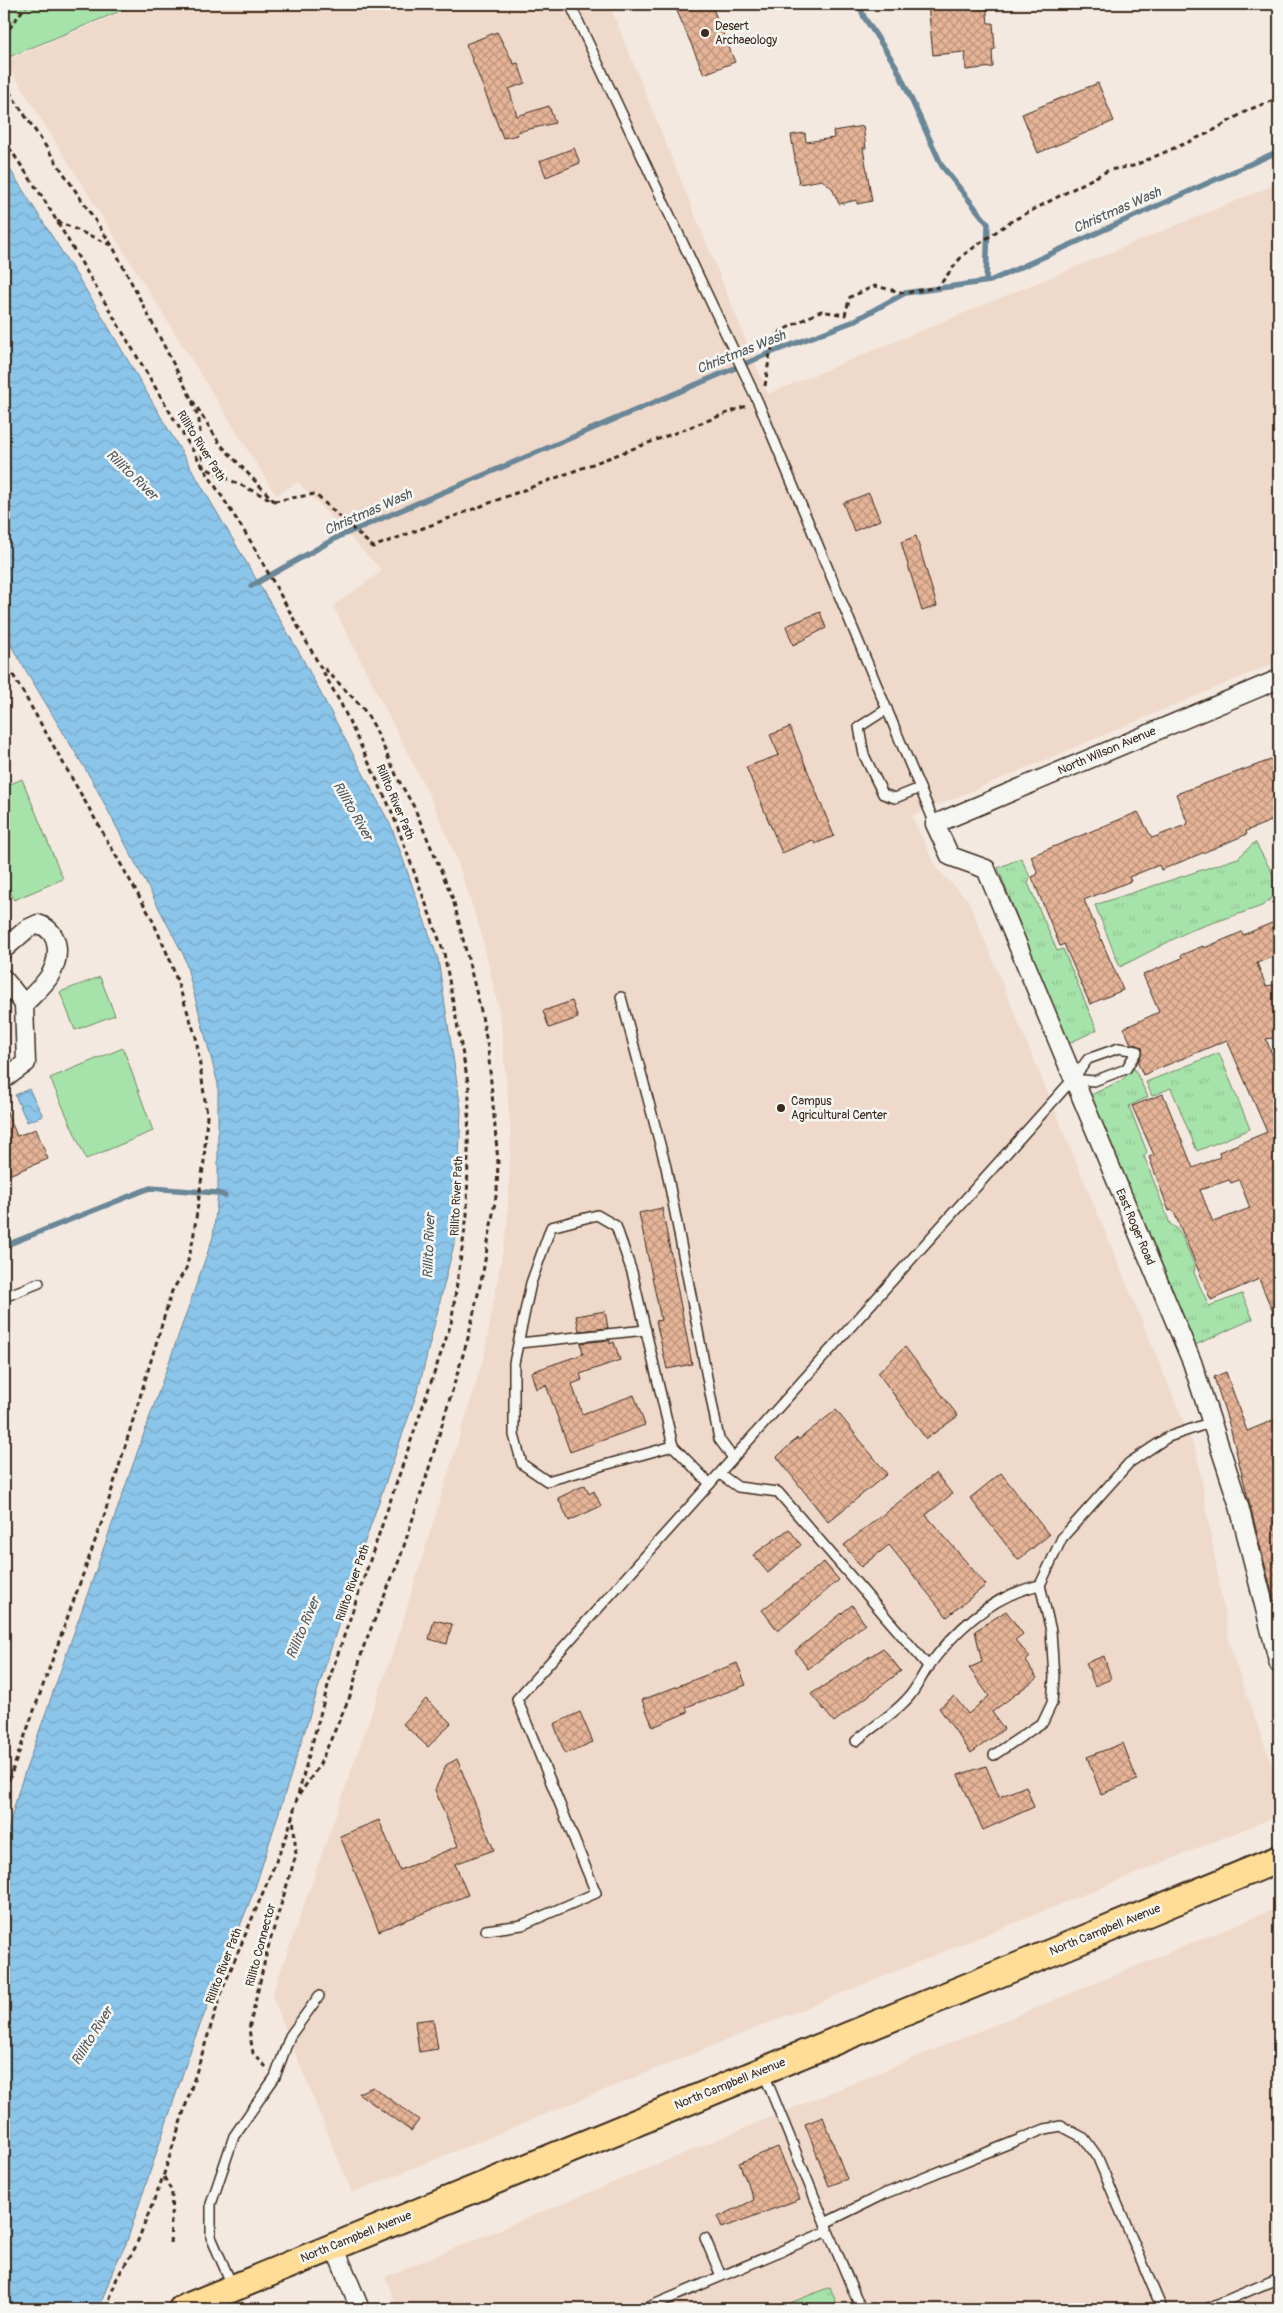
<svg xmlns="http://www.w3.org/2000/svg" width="1283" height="2313" font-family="Pangolin,sans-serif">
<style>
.built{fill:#efd9ca}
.grass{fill:url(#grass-tufts);stroke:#708664}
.park{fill:#a6e3aa;stroke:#708664}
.water{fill:url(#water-waves);stroke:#6b8798}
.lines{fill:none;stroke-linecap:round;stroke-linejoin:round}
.stream{stroke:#6b8798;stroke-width:5.5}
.building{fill:url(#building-cross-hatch);stroke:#3b2a1e;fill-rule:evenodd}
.lane-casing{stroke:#3b2a1e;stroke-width:12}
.street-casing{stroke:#3b2a1e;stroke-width:21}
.primary-casing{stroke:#3b2a1e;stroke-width:30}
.path{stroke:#3b2a1e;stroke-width:3;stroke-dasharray:5 4;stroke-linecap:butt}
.lane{stroke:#f6f6f2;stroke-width:9}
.street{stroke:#f6f6f2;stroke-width:18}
.primary{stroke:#ffdd96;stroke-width:26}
.poi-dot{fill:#3b2a1e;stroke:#f6f6f2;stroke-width:2}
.labels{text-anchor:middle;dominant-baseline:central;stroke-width:5;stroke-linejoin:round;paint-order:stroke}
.poi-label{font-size:12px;fill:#3b2a1e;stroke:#f6f6f2;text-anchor:start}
.street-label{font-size:12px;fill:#3b2a1e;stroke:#f6f6f2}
.water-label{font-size:14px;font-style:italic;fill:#53585b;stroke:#f6f6f2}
</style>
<defs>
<pattern id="grass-tufts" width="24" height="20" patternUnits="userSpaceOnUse" patternTransform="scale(1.25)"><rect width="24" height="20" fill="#a6e3aa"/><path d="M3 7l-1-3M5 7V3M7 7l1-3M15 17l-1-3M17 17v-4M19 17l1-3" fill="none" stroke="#90c392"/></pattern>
<pattern id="water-waves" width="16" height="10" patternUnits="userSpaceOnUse" patternTransform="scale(1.25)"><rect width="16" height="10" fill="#8bc5ea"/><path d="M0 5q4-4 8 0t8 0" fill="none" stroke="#79a9c8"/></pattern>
<pattern id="building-cross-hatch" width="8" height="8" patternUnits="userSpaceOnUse" patternTransform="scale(1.25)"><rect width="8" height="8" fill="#e6b498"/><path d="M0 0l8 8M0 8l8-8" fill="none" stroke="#bc937b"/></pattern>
</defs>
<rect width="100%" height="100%" fill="#f3e9e0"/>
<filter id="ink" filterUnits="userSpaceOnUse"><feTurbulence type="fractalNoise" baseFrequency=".02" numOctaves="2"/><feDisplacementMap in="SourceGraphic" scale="10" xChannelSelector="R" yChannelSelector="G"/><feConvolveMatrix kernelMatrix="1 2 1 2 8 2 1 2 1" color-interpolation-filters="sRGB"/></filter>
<g filter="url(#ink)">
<!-- built -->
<g class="built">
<path d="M142 4H609L768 394 1279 183V661L912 816 936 868 968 900 1197 1454 1231 1651 1279 1785V1815L352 2193 272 1996 396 1643 484 1357 507 1226 511 1136 500 1014 480 929 456 857 431 799 333 606 382 571 298 482 276 495 5 61Z"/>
<path d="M1279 1907V2309H398L385 2277Z"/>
</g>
<!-- grass -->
<g class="grass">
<path d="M1255 842 1274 876V896L1262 906 1189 931 1120 967 1095 905 1238 858Z"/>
<path d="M1021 858 1030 877 1028 883 1057 951 1063 949 1097 1030 1067 1044 998 868Z"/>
<path d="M1219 1053 1250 1129 1197 1151 1171 1088 1152 1096 1146 1082Z"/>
<path d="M1134 1068 1148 1097 1129 1106 1147 1152 1144 1156 1170 1224 1179 1230 1195 1266 1194 1273 1209 1306 1242 1294 1253 1319 1193 1346 1091 1095 1122 1080Z"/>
<path d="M830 2287 839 2309H775Z"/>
</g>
<!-- park -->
<g class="park">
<path d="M4 4H137L4 59Z"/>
<path d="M22 779 63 879 14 900 4 876V787Z"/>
<path d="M100 977 115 1015 75 1030 60 992Z"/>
<path d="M123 1048 153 1131 86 1159 50 1078Z"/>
</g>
<!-- water -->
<g class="water">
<path d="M4 160 96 306 300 654 392 828 438 959 461 1109 456 1236 419 1387 363 1547 254 1891 194 2040 126 2244 113 2270 99 2309H4V1846L19 1789 213 1237 218 1193V1084L184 956 93 782 4 634Z"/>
<path d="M29 1089 43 1116 27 1122 15 1095Z"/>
</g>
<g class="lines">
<!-- stream -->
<g class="stream">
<path d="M859 4 864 17 896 66 942 166 988 224 986 281"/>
<path d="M251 586 338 537 770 353 852 322 905 293 990 281 1279 151"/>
<path d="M4 1246 150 1188 218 1193 225 1196"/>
</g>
</g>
<!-- building -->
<g class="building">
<path d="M674 4H711L735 62 704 74Z"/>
<path d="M928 4H986L988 23H993L995 49 992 50 993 67 966 70 965 52 933 55Z"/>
<path d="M497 32 514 64 518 63 525 83 509 89 517 116 549 106 555 123 517 132 518 135 503 138 466 44Z"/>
<path d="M1098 83 1114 121 1038 153 1022 114Z"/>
<path d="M863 126 866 148H863L872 201 857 204V200L839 204 832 188 822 180 799 184 791 135 805 133 806 142 834 138 833 131Z"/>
<path d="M574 148 580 163 546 177 540 161Z"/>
<path d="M869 493 880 520 854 531 843 503Z"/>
<path d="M916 536 937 606 922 611 901 542Z"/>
<path d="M820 612 826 628 793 645 786 626Z"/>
<path d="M790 727 834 836 815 844 813 840 782 853 746 767 779 755 770 735Z"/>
<path d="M1279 757V771L1272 774 1279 791V818L1246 831 1247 834 1217 847 1161 870 1159 865 1129 877 1131 881 1084 900 1123 990 1090 1004 1064 944 1060 946 1049 919 1032 877 1038 874 1031 856 1138 812 1152 838 1188 824 1176 794Z"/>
<path d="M1279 920V954L1257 963 1266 986 1279 984V1037L1266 1039 1279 1072V1326L1259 1279 1211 1300 1173 1210 1169 1211 1149 1157 1154 1155 1132 1106 1163 1094 1193 1168 1220 1157 1219 1152 1267 1132 1227 1040 1143 1075 1138 1063 1143 1049 1138 1045 1131 1044 1124 1028 1159 1012 1143 975 1182 958 1181 955 1203 946 1204 948 1242 932 1243 935ZM1229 1180 1231 1183 1239 1180 1250 1208 1213 1222 1200 1190Z"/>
<path d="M572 1001 578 1018 549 1028 543 1011Z"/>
<path d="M4 1105 17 1136 36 1129 48 1159 4 1177Z"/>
<path d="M662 1208 692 1364 667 1369 656 1321 661 1320 639 1213Z"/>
<path d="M605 1311 608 1328 579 1331 576 1316Z"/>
<path d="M610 1340V1344L614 1342 620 1360 580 1374 582 1380 572 1384 582 1414 634 1395 645 1425 570 1452 546 1385 536 1389 531 1372 583 1354 581 1343Z"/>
<path d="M905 1347 958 1416 926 1439 878 1373Z"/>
<path d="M1226 1372 1247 1431 1279 1418V1600L1274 1601 1230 1427 1214 1377Z"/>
<path d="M836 1410 887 1474 828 1522 777 1457 797 1438 798 1440Z"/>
<path d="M936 1473 952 1494 926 1515 986 1585 947 1617 889 1545 861 1567 844 1545Z"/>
<path d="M1001 1473 1049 1535 1018 1560 970 1498Z"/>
<path d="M585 1485 589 1494 594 1491 601 1506 569 1521 558 1498Z"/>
<path d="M789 1529 801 1545 768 1573 753 1555Z"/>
<path d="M824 1562 839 1580 778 1631 762 1610Z"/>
<path d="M852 1605 865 1624 808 1669 795 1651Z"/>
<path d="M1006 1611 1023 1634 1015 1640 1030 1657 1026 1661 1037 1678 992 1712 1004 1729 971 1753 939 1708 954 1696 968 1714 989 1696 969 1668 982 1662 975 1631Z"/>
<path d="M434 1620 452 1624 447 1644 429 1639Z"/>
<path d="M883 1648 901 1671 834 1722 811 1694Z"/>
<path d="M1104 1656 1111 1679 1095 1686 1086 1663Z"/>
<path d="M737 1663 746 1685 686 1707 688 1712 653 1727 642 1700Z"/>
<path d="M426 1699 451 1723 428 1747 403 1724Z"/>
<path d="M580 1712 593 1742 565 1754 554 1724Z"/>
<path d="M1123 1743 1137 1780 1101 1794 1087 1757Z"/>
<path d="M457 1759 494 1850 455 1864 468 1895 379 1931 340 1836 379 1820 400 1870 458 1846 435 1790 446 1765Z"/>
<path d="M986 1766 999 1797 1026 1786 1034 1807 983 1830 958 1775Z"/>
<path d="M433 2019 438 2049 419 2052 415 2021Z"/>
<path d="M373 2087 419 2120 411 2131 358 2093Z"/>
<path d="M823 2117 847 2179 829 2186 805 2124Z"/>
<path d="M778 2147 800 2199 722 2228 718 2217 754 2200 739 2163Z"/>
</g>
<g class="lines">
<defs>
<g id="lane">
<path d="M570 4 758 402 935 824"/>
<path d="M887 709 859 727 864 755 883 794 895 798 920 788"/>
<path d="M621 997 666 1167 719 1439 733 1458"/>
<path d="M1119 1048 1137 1051 1126 1069 1094 1081 1073 1079 1088 1059Z"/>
<path d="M4 1297 39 1283"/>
<path d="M519 1343 646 1330"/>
<path d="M673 1446 547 1481 522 1464 514 1435V1363L531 1283 551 1227 597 1215 616 1226 632 1272 673 1446 710 1484"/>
<path d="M720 1474 738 1487 778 1492 929 1667"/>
<path d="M856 1741C872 1727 893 1715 907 1699 916 1690 921 1677 928 1667 956 1629 993 1595 1040 1585"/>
<path d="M994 1755 1043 1722 1052 1703 1054 1677 1051 1631 1040 1585 1062 1538 1129 1463 1168 1437 1212 1422"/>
<path d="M486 1930 522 1925 596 1893 517 1699 1073 1079"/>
<path d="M764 2074 827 2228"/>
<path d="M825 2223 884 2194 1045 2129 1061 2126 1084 2138 1097 2156 1162 2309"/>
<path d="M705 2238 721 2276"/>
<path d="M232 2285 211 2237V2204L234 2136 275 2077 290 2036 319 1996"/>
<path d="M644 2309 828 2231 861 2309"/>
<path d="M1206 2309 1279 2278"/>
</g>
<g id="street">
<path d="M1279 679 935 824 950 856 986 869 1192 1362 1239 1506 1279 1664"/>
<path d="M4 949 27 929 38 924C61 931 61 958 49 977 42 987 33 995 24 1004"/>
<path d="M4 979 24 1004"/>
<path d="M4 1079 26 1063 24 1004"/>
<path d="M334 2246 360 2309"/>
</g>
<path id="primary" d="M182 2309 1279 1859"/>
</defs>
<!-- lane casing -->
<use href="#lane" class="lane-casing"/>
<!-- street casing -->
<use href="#street" class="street-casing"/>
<!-- primary casing -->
<use href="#primary" class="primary-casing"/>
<!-- path -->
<g class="path">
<path d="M4 36 27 4"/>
<path d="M4 84 113 247 191 398 220 444 274 501 203 467 199 420 191 398"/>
<path d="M4 140 43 198 196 456 251 542 341 704 392 812 444 953 469 1088 467 1215 451 1324 332 1671 287 1835 223 1988 163 2177 135 2248 117 2278 106 2309"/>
<path d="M57 221 113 246"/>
<path d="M765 386 770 353 781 331 821 311 845 315 850 297 875 286 905 293 938 287 962 256 1010 222 1109 170 1133 166 1209 133 1248 110 1279 98"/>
<path d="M274 501 315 494 373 547 746 406"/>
<path d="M4 659 152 919 170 960 196 1037 207 1115 204 1161 193 1240 186 1269 172 1291 104 1516 4 1794"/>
<path d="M299 1795 319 1766 351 1694 363 1648 400 1558 426 1478 468 1338 483 1272 497 1190 498 1162 488 1048 481 1011 453 899 414 807 398 779 374 726 362 707 324 668"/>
<path d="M266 2067 253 2053 249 2029 267 1951 296 1855 293 1815"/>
<path d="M164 2177 172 2192 170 2247"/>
</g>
<!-- lane -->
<use href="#lane" class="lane"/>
<!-- street -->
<use href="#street" class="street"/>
<!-- primary -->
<use href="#primary" class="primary"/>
</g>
</g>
<!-- markers -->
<g class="poi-dot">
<circle cx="705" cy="33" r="5"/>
<circle cx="781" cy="1108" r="5"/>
</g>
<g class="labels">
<!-- poi labels -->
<g class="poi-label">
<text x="715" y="26">Desert<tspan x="715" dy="14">Archaeology</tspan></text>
<text x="791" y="1101">Campus<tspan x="791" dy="14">Agricultural Center</tspan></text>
</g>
<!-- street labels -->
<g class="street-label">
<text transform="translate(201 446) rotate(58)">Rillito River Path</text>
<text transform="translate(1107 751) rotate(-23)">North Wilson Avenue</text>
<text transform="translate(395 802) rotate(67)">Rillito River Path</text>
<text transform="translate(457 1196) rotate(-87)">Rillito River Path</text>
<text transform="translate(1135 1227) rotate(67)">East Roger Road</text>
<text transform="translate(353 1583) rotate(-71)">Rillito River Path</text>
<text transform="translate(1105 1930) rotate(-22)">North Campbell Avenue</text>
<text transform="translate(261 1945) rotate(-75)">Rillito Connector</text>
<text transform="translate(224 1966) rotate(-69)">Rillito River Path</text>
<text transform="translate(730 2084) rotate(-22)">North Campbell Avenue</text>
<text transform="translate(356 2237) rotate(-22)">North Campbell Avenue</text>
</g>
<!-- water labels -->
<g class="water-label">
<text transform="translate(1117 210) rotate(-24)">Christmas Wash</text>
<text transform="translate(741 352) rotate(-22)">Christmas Wash</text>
<text transform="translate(132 475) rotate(44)">Rillito River</text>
<text transform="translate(368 512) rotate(-24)">Christmas Wash</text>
<text transform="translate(353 811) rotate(60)">Rillito River</text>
<text transform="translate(429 1246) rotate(-88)">Rillito River</text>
<text transform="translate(303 1628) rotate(-67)">Rillito River</text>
<text transform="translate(92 2036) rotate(-58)">Rillito River</text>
</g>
</g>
<!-- margin -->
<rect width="1283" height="2313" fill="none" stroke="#f6f6f2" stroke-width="20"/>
<rect x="10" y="10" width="1263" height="2293" fill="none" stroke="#3b2a1e" stroke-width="2" filter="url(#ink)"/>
</svg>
